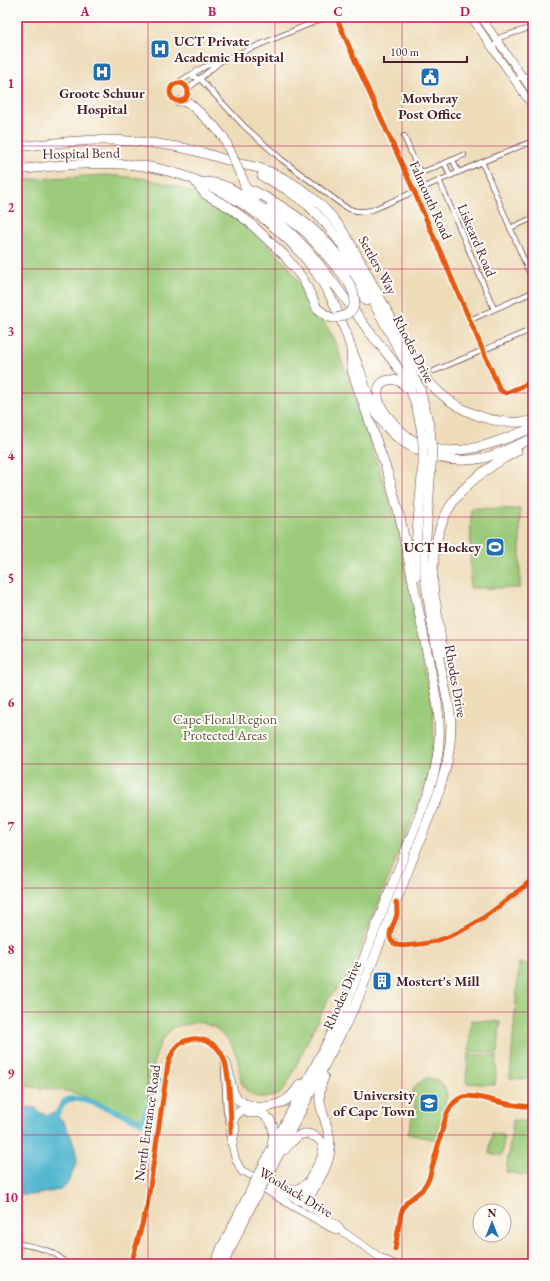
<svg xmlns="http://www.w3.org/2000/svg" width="550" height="1281" font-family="'EB Garamond',serif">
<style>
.green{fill:#9bcb7a;stroke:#727552}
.water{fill:#50b5cf;stroke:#4d6a7d}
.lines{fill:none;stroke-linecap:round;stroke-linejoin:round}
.canal{stroke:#50b5cf;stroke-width:6}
.street-casing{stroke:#633b40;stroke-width:6}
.secondary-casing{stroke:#633b40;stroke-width:8}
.highway-casing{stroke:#633b40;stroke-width:10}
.street{stroke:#fff;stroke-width:4.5}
.secondary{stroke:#fff;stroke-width:7}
.highway{stroke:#fff;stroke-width:9}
.highway-bridge-casing{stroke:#633b40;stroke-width:10;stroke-linecap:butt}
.highway-bridge{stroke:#fff;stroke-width:9}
.cycleway-casing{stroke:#fdfcf7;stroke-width:8}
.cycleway{stroke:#e8590c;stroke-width:5}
.grid{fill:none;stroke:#c2185b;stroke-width:1;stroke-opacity:0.55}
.labels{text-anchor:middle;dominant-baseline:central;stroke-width:4;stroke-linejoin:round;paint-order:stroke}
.poi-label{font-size:14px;font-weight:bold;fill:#4a1f2b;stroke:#fdfcf7;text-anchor:start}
.street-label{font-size:14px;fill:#4a1f2b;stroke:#fdfcf7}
.park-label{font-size:14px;fill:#625343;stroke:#fdfcf7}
.neatline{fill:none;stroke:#c2185b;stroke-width:1.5}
.grid-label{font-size:13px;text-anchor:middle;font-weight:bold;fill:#c2185b}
</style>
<rect width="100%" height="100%" fill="#fdfcf7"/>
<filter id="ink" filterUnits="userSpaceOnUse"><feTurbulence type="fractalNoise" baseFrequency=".025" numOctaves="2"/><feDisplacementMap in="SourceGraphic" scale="8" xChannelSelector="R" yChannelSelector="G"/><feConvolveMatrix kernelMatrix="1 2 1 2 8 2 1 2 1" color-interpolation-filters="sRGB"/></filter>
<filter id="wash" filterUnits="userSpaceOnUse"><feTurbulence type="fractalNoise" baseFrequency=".012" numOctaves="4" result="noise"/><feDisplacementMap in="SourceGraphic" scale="16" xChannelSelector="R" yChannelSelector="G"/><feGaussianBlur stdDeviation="0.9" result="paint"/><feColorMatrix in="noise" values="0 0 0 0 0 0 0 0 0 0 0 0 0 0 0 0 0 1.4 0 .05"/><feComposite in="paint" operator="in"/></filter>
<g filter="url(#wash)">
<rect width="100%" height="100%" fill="#eedcb9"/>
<!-- green -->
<g class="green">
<path d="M106 175 148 179 179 187 198 195 227 210 260 238 287 264 334 338 397 522 433 711 434 743 429 777 350 974 328 999 286 1086 280 1094 271 1097H257L247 1091 241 1082 238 1059 230 1042 214 1027 199 1022 173 1027 161 1041 154 1060 151 1092 142 1119 72 1092 17 1085V180Z"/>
<path d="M471 508 520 509V588H470Z"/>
<path d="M519 963 533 965V1080L510 1078Z"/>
<path d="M471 1020 500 1022 498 1053 469 1051Z"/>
<path d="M468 1054 497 1056 495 1085 466 1083Z"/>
<path d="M428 1078C439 1079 445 1084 447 1095L436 1140 408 1134 415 1105 412 1098 414 1087 423 1080Z"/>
<path d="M513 1120 533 1122V1176L506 1172Z"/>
<path d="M492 1133 504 1135 502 1155 489 1154Z"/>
</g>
<!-- water -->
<path class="water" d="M17 1106 36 1108 39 1113H43L46 1115 52 1113 57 1114 58 1117 62 1120 70 1134 75 1148 77 1160 70 1179 65 1187 60 1190 32 1195H17Z"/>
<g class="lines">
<!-- canal -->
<path class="canal" d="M57 1114C59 1110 62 1104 65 1101 77 1091 128 1117 142 1122L158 1081"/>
</g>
</g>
<g filter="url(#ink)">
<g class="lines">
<defs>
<g id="street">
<path d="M337 17 338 21 361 74 414 191 500 390 506 393 532 382"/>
<path d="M493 48 501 37 533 27"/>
<path d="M188 76 195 77 200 79 245 127 281 159 345 207C355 212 361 212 372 210L482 162 533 141"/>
<path d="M514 80 533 73"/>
<circle cx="179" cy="92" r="9"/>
<path d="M177 83 204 67 221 61 326 17"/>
<path d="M188 91 190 87 220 62"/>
<path d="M404 136 418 169 423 172 464 155"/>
<path d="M453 160 458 172"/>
<path d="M482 162 533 281"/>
<path d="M445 164 450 176"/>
<path d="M439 180 494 309"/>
<path d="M510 228 533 218"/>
<path d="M470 320 533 292"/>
<path d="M434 371 533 329"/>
<path d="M224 1069 226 1111 229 1123"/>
<path d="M229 1089 231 1119"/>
<path d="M17 1243C33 1247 56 1249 66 1264"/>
<path d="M395 1249 401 1213 404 1207 407 1202 422 1190 429 1179 446 1116C458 1087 475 1097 499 1102 510 1105 522 1106 533 1107"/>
<path d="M131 1264 147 1207 169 1057C178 1039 203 1031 217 1048 221 1052 223 1057 225 1062"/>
</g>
<g id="secondary">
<path d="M471 17 533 107"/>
<path d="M481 17 533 92"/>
<path d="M396 904C397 908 397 912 397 916 395 923 387 932 391 939 395 947 403 946 410 945 459 943 497 908 533 879"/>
<path d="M231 1139 235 1158 242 1172"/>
<path d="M241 1170 260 1180"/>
<path d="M258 1185 294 1207 333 1229 342 1231"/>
<path d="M278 1190 305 1204 336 1224 342 1231 381 1258 394 1264"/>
</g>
<g id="highway">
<path d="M178 101 188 102 215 127 224 138"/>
<path d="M17 147C38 145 59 142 80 141 111 138 153 142 183 148 203 152 222 159 241 164 247 166 254 166 259 168 297 180 329 207 349 241L416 364C441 405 485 428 533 421"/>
<path d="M17 170C60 165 107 160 150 167 210 178 267 213 306 259 321 278 334 300 342 323 346 331 348 340 351 348 354 356 358 364 361 373 364 384 368 396 373 407 394 448 440 467 483 458 500 454 517 445 533 438"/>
<path d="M262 176 286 189 308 205 326 224 343 246 420 389 430 429"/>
<path d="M194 180 205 194 229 207 249 222 284 255 303 279 317 308"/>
<path d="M243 180 245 187 256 198"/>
<path d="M204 182C223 183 231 188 246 198 299 229 332 281 368 330 381 347 396 362 406 381 414 395 418 411 421 427"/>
<path d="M254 191C287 208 316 227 339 257 350 270 358 286 366 301"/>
<path d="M271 205 307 233 345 277"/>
<path d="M406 387C398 376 378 377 378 393 377 405 388 417 395 425 436 470 485 446 533 428"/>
<path d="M416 576V544L423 465"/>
<path d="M443 652C440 636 438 620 436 604 434 597 433 590 433 583 431 514 459 482 517 451"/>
<path d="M225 1061C234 1080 225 1101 253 1106"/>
<path d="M249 1113C269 1110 277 1125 272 1143"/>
<path d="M231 1133C232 1128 232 1122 234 1118 246 1096 279 1122 300 1084"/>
<path d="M232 1144 235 1127"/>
<path d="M284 1150C289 1145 294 1138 300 1135 309 1131 321 1138 323 1146 324 1152 322 1157 320 1162L298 1200"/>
<path d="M271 1169 356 1004 438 794 447 763 450 744 451 724 450 712 433 630 425 578V551L431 467"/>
<path d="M257 1178 343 1012 429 791C439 761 442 732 437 702L401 522 389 477 352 371 351 348"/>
<path d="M272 1186C285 1190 295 1193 306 1184"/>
<path d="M305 1204C314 1187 329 1168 330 1149 332 1122 311 1106 324 1077"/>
<path d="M215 1264 222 1247 247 1198"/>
<path d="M223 1264 253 1202"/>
</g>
</defs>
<!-- street casing -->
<use href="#street" class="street-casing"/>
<!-- secondary casing -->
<use href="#secondary" class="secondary-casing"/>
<!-- highway casing -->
<use href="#highway" class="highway-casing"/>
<!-- street -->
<use href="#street" class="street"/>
<!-- secondary -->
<use href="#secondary" class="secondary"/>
<!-- highway -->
<use href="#highway" class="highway"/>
<defs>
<g id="highway-bridge">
<path d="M224 138 243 180"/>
<path d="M317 308C322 312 327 317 333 318 338 318 341 317 345 315 362 307 353 288 345 277"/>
<path d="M421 427 423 444V465"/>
<path d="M430 429 432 451 431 467"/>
<path d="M247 1198 257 1178"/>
<path d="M253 1202 271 1169"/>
</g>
</defs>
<!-- highway-bridge casing -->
<use href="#highway-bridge" class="highway-bridge-casing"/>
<!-- highway-bridge -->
<use href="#highway-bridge" class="highway-bridge"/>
<defs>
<g id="cycleway">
<path d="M337 17 338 21 361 74 414 191 500 390 506 393 532 382"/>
<circle cx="179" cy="92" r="9"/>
<path d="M396 902C397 905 397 910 397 914 396 922 387 932 391 940 395 947 404 946 411 945 459 943 497 908 533 879"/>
<path d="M395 1249 401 1213 404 1207 407 1202 422 1190 429 1179 446 1116C458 1087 475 1097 499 1102 510 1105 522 1106 533 1107"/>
<path d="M131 1264 147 1207 168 1064C171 1053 176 1043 188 1040 194 1038 201 1039 206 1041 226 1047 227 1070 229 1087 230 1102 231 1117 231 1133"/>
</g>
</defs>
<!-- cycleway casing -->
<use href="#cycleway" class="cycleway-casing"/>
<!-- cycleway -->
<use href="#cycleway" class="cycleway"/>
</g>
</g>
<!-- grid -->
<path class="grid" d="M148 17V1264M275 17V1264M402 17V1264M17 146H533M17 269H533M17 393H533M17 517H533M17 640H533M17 764H533M17 888H533M17 1012H533M17 1135H533"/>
<!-- icons -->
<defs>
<symbol id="hospital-square" viewBox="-11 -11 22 22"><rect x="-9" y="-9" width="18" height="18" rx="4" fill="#1f6fb2" stroke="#fdfcf7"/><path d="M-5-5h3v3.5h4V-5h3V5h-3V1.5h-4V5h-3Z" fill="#fff"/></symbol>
<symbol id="civic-square" viewBox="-11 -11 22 22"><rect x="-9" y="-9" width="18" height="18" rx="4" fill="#1f6fb2" stroke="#fdfcf7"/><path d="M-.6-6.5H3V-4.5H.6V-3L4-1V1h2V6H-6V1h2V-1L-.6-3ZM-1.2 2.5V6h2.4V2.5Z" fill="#fff"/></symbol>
<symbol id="stadium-square" viewBox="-11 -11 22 22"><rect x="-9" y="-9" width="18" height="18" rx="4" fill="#1f6fb2" stroke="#fdfcf7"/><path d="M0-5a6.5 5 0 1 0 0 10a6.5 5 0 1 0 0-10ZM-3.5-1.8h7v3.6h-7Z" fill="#fff"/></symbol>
<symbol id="building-square" viewBox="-11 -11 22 22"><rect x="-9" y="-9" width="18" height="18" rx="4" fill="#1f6fb2" stroke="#fdfcf7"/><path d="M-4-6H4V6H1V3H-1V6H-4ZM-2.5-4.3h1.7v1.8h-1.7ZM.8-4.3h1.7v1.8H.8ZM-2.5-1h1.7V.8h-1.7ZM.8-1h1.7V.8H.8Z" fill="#fff"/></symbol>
<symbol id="university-square" viewBox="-11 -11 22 22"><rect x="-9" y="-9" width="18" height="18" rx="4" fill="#1f6fb2" stroke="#fdfcf7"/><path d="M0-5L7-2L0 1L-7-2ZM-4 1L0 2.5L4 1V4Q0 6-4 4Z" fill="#fff"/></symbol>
</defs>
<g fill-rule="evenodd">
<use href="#hospital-square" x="149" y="38" width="22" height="22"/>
<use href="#hospital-square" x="91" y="61" width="22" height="22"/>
<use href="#civic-square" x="419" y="66" width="22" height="22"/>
<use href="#stadium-square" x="484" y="536" width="22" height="22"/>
<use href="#building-square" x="371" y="970" width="22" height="22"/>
<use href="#university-square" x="418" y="1092" width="22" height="22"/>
</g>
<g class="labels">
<!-- poi labels -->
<g class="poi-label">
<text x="174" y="41">UCT Private<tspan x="174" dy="16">Academic Hospital</tspan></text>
<text x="102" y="93" text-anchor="middle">Groote Schuur<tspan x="102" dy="16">Hospital</tspan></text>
<text x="430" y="98" text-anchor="middle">Mowbray<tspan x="430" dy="16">Post Office</tspan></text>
<text x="481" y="547" text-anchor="end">UCT Hockey</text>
<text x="396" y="981">Mostert's Mill</text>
<text x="415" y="1095" text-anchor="end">University<tspan x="415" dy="16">of Cape Town</tspan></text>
</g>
<!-- street labels -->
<g class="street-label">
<text transform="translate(81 153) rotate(-1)">Hospital Bend</text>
<text transform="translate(431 200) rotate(66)">Falmouth Road</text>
<text transform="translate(477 240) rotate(67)">Liskeard Road</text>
<text transform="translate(378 265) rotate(61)">Settlers Way</text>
<text transform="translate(414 349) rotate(63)">Rhodes Drive</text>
<text transform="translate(456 681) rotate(80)">Rhodes Drive</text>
<text transform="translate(342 995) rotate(-66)">Rhodes Drive</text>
<text transform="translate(147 1123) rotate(-82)">North Entrance Road</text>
<text transform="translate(296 1192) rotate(31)">Woolsack Drive</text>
</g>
<!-- park labels -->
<g class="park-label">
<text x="225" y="719">Cape Floral Region<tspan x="225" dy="16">Protected Areas</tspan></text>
</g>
</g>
<!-- margin -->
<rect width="550" height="1281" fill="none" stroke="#fdfcf7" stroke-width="44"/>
<!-- north arrow -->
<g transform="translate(492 1223)"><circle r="19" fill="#fdfcf7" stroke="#b5a4a5"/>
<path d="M0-3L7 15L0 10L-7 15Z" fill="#1f6fb2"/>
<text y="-6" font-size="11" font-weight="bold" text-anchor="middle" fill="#4a1f2b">N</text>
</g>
<!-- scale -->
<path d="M384 56v6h83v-6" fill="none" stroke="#4a1f2b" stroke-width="2"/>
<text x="390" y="56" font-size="12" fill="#4a1f2b" stroke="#fdfcf7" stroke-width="3" paint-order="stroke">100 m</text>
<rect x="22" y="22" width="506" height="1237" class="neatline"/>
<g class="grid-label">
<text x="85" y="16">A</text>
<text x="212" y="16">B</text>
<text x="338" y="16">C</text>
<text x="465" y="16">D</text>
<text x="11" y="88">1</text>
<text x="11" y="212">2</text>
<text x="11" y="336">3</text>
<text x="11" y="460">4</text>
<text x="11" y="583">5</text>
<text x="11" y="707">6</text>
<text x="11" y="831">7</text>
<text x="11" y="954">8</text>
<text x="11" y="1078">9</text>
<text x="11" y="1202">10</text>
</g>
</svg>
